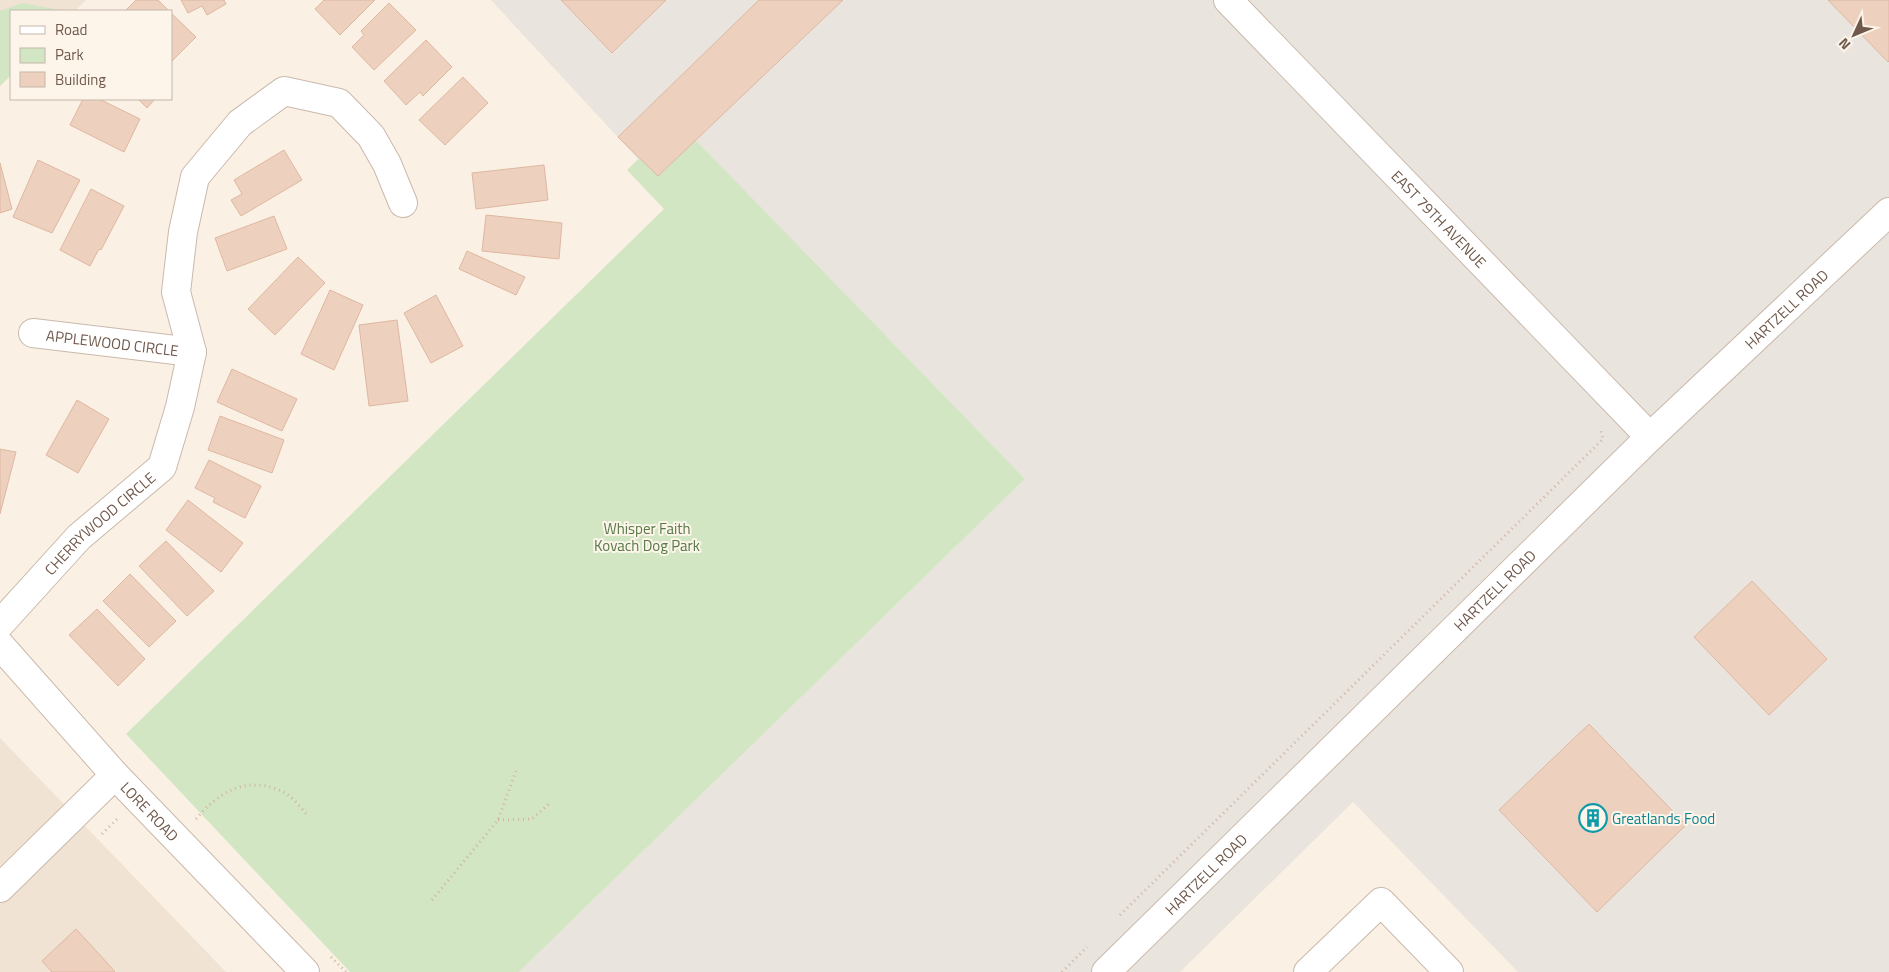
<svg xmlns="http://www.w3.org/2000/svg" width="1889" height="972" font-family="'Titillium Web',sans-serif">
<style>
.residential{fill:#f1e3d3}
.industrial{fill:#eae4de}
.green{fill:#d2e6c4}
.building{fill:#edd1be;stroke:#deb7a0}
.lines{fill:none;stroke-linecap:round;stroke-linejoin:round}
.minor-casing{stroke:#cab9ac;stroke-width:30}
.path{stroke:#d1b4a2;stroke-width:3;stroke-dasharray:1 4;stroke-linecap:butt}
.minor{stroke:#fff;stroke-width:28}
.labels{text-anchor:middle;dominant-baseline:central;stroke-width:4;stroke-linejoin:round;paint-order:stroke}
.street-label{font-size:15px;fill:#70594c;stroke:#fdf5ea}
.park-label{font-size:15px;fill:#577a48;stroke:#fdf5ea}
.culture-label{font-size:15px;fill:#0d838f;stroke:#fdf5ea;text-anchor:start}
</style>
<rect width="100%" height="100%" fill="#faf1e4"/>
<!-- residential -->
<g class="residential">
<path d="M0 0H86L75 11H11V75L0 86Z"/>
<path d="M0 738 226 972H0Z"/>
</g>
<!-- industrial -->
<path class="industrial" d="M491 0H1889V972H1518L1353 802 1180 972H519L1025 479 676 122 638 159Z"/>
<!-- green -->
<g class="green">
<path d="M22 3 66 11H11V75L0 86V11Z"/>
<path d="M677 121 1025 479 519 972H350L126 734 664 209 627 170Z"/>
</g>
<!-- building -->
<g class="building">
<path d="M136 0H158L169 11H125Z"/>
<path d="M181 0H224L226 4 207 15 202 6 188 13Z"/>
<path d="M324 0H375L340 35 315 9Z"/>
<path d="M561 0H666L612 53Z"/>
<path d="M759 0H843L658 176 618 137Z"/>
<path d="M1828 0H1889V61L1888 62Z"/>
<path d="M389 3 416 30 374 70 352 47 364 35 361 31Z"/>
<path d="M171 13 196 37 171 62Z"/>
<path d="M426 40 452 67 423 96 420 92 406 105 384 81Z"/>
<path d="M463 77 488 103 445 145 419 120Z"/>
<path d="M83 99H99L140 119 124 152 70 125Z"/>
<path d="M138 99H155L147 108Z"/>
<path d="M284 150 302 180 241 216 231 200 242 194 234 180Z"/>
<path d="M38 160 80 180 52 233 13 217Z"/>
<path d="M0 163 12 209 0 213Z"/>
<path d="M544 165 548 200 476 209 472 173Z"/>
<path d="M91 189 124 206 101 250 99 249 90 266 60 250Z"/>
<path d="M486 215 562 223 559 259 482 251Z"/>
<path d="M274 216 287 249 227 271 215 238Z"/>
<path d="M467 251 525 277 516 295 459 269Z"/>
<path d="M298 257 325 283 275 335 248 309Z"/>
<path d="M330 290 363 305 334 370 301 354Z"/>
<path d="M436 295 463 346 431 363 404 313Z"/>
<path d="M397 320 408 401 369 406 359 325Z"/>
<path d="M232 369 297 399 282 431 217 402Z"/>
<path d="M77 400 109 419 78 473 46 455Z"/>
<path d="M220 416 284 440 272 473 208 450Z"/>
<path d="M0 449 16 452 0 514Z"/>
<path d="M209 460 261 486 245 518 213 502 215 498 195 488Z"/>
<path d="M188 500 243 543 221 572 166 530Z"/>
<path d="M166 541 214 591 187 616 139 566Z"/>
<path d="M130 574 176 621 149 647 103 601Z"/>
<path d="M1752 581 1827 659 1769 715 1694 637Z"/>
<path d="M97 609 145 659 118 686 69 635Z"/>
<path d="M1589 724 1686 825 1597 912 1499 810Z"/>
<path d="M76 929 109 965 115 972H52L42 961Z"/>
</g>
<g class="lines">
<defs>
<g id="minor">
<path id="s1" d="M1228 0 1650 437"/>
<path id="s2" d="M33 333 192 352"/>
<path id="s3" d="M0 624 79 537 162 467 180 407 192 352 176 292 183 232 195 177 240 123 284 91 339 103 371 136 387 164 403 203"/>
<path id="s4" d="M0 645 115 775 305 972"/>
<path d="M0 888 115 775"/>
<path id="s5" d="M1106 972 1650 437 1889 212"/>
<path d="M1308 972 1381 902 1449 972"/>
</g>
</defs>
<!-- minor casing -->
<use href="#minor" class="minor-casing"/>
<!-- path -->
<g class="path">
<path d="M196 819C218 793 244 776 279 790 291 794 300 807 308 816"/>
<path d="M498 820 532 819 550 803"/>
<path d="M102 834 118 818"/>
<path d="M432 900 498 820 516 771"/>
<path d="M1120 915 1603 439 1600 428"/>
<path d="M331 957 346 972"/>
<path d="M1062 972 1087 947"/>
</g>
<!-- minor -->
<use href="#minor" class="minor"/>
</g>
<!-- icons -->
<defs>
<symbol id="building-ring" viewBox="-11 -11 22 22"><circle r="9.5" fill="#fdf5ea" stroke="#0f9aa8" stroke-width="1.5"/><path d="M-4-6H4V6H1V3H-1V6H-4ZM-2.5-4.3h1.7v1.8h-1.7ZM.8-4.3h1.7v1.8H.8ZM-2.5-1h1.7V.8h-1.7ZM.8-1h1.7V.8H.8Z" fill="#0f9aa8"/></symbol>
</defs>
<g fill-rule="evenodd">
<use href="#building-ring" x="1577" y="802" width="32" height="32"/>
</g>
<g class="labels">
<!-- street labels -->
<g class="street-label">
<text stroke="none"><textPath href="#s1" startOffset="304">EAST 79TH AVENUE</textPath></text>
<text stroke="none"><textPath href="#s5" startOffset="950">HARTZELL ROAD</textPath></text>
<text stroke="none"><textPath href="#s2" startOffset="80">APPLEWOOD CIRCLE</textPath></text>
<text stroke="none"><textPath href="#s3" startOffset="142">CHERRYWOOD CIRCLE</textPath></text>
<text stroke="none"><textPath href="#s5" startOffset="545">HARTZELL ROAD</textPath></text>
<text stroke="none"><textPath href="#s4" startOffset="224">LORE ROAD</textPath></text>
<text stroke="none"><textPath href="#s5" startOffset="140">HARTZELL ROAD</textPath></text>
</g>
<!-- park labels -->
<g class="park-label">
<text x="647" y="528">Whisper Faith<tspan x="647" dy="17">Kovach Dog Park</tspan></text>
</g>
<!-- culture labels -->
<g class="culture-label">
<text x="1612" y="818">Greatlands Food</text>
</g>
</g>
<!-- legend -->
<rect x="10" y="10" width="162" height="90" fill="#fdf5ea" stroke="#c5b7ab"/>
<rect x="20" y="26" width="25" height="8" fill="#ffffff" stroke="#c5b7ab"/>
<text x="55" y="35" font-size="15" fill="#70594c">Road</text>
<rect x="20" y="48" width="25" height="15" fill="#d2e6c4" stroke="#c5b7ab"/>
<text x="55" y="60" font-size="15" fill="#70594c">Park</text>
<rect x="20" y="72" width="25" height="15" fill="#edd1be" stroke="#c5b7ab"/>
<text x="55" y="85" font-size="15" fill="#70594c">Building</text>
<!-- north arrow -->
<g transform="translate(1854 35) rotate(226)" stroke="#fdf5ea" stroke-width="4" paint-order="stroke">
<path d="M0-4L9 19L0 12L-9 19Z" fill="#70594c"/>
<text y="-8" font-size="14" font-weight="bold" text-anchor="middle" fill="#70594c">N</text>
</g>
</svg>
